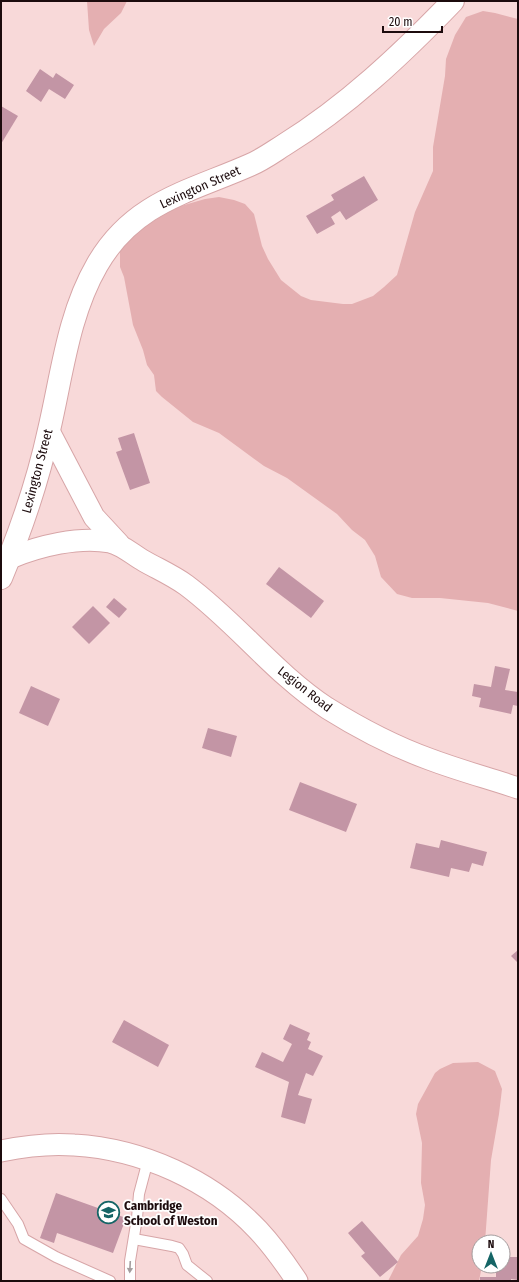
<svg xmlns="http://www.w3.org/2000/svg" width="519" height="1282" font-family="'Fira Sans Condensed',sans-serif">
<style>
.green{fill:#e4afb1}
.building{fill:#c395a5}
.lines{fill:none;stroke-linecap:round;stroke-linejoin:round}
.service-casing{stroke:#d7a5a7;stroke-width:12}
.minor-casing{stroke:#d7a5a7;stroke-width:23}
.tertiary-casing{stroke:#d7a5a7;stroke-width:24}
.service{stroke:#fff;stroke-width:10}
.minor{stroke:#fff;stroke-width:21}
.tertiary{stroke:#fff;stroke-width:22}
.oneway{fill:#a49d9e}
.labels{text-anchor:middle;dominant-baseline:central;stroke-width:3.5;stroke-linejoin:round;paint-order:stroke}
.street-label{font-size:13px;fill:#1c0b0d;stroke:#fff}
.poi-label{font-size:13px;font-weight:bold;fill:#1c0b0d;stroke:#fff;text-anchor:start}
</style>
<rect width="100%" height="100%" fill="#f8d9d9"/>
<!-- green -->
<g class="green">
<path d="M87 1H127L121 13 104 29 94 46 89 30Z"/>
<path d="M483 11 495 13 518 19V611L488 603 440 598H412L397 594 381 577 375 556 365 540 352 530 337 514 287 478 264 466 219 433 193 422 162 397 156 391 154 375 147 365 143 350 133 325 124 277 120 267V246L141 229 174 208 205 199 219 197 234 200 245 204 254 214 262 246 268 259 281 280 301 296 311 300 343 304H352L373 296 384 287 397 275 415 212 433 171V147L445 76 446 59 455 35 466 17Z"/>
<path d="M478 1062 495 1071 502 1089 499 1114 491 1160 485 1242H479V1266H482L479 1281H388L401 1255 418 1236 423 1219 425 1205 421 1183 422 1143 416 1114 418 1104 435 1073 440 1069 453 1063Z"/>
</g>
<!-- building -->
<g class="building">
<path d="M40 69 53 78 56 73 74 85 65 99 49 89 41 102 26 91Z"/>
<path d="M1 106 18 116 1 144Z"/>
<path d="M364 176 378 200 346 220 340 211 331 217 335 224 317 234 306 216 334 200 331 195Z"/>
<path d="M134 433 150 483 130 490 116 452 122 450 118 438Z"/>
<path d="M279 567 324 601 311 618 266 584Z"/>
<path d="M114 598 127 609 119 618 106 607Z"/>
<path d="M93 606 110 623 89 644 72 627Z"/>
<path d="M495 666 510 669 505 690 518 692V706L513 705 511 714 479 707 481 698 472 696 474 684 491 687Z"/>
<path d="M31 686 60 699 48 726 19 713Z"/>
<path d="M208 728 237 736 231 757 202 748Z"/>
<path d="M300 782 357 804 346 832 289 810Z"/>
<path d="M441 840 487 852 483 866 472 863 469 872 451 868 449 877 410 868 416 843 439 848Z"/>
<path d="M518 950V961L517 962 511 956Z"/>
<path d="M124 1020 169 1045 158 1067 112 1042Z"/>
<path d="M290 1024 310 1033 307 1040 311 1042 308 1049 323 1056 313 1076 306 1073 298 1095 312 1099 305 1124 281 1117 289 1082 255 1067 262 1052 283 1062 292 1044 283 1039Z"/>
<path d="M56 1193 126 1218 113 1253 57 1233 54 1243 40 1238Z"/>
<path d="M362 1221 398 1262 380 1277 361 1256 365 1253 348 1233Z"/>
<path d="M503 1257H518V1280L511 1279V1281H480V1277H496V1266H503Z"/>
</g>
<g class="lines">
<defs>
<g id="service">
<path d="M1 1199 18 1224 24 1239 56 1257 110 1281"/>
<path d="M134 1239 172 1246 179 1248 183 1254 187 1265 207 1281"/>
<path d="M130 1281V1261L137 1218 139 1194 148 1160"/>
</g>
<g id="minor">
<path d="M49 431 94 517 119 544"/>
<path d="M10 558C39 546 79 536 110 542 123 545 133 555 144 561 158 569 172 575 186 585 236 622 274 673 327 708 359 728 393 746 429 759 458 770 488 778 518 788"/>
<path d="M1 1151C25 1146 50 1143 74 1145 142 1149 211 1180 258 1230 273 1246 285 1263 297 1281"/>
</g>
<path id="tertiary" d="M1 578C21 530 38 481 49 430 62 375 68 315 97 265 133 202 189 192 250 165 262 160 273 152 284 145 347 106 402 54 453 1"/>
</defs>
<!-- service casing -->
<use href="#service" class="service-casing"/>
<!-- minor casing -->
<use href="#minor" class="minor-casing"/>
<!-- tertiary casing -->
<use href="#tertiary" class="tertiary-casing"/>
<!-- service -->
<use href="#service" class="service"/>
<!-- minor -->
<use href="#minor" class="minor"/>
<!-- tertiary -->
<use href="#tertiary" class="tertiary"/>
</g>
<!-- one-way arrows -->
<defs><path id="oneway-solid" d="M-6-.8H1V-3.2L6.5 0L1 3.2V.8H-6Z"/></defs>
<use class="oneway" href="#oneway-solid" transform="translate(130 1267) rotate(93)"/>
<!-- icons -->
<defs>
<symbol id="school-ring" viewBox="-11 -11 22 22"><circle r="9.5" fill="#fff" stroke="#156566" stroke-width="1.5"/><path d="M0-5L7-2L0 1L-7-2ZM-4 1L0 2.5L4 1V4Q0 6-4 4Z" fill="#156566"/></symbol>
</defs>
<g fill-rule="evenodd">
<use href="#school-ring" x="96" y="1200" width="25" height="25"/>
</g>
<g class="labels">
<!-- street labels -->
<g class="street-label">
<text transform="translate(200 187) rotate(-24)">Lexington Street</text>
<text transform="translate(37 471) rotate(-75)">Lexington Street</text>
<text transform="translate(305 689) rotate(38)">Legion Road</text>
</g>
<!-- poi labels -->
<g class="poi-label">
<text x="124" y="1205">Cambridge<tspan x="124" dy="15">School of Weston</tspan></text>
</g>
</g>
<!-- border -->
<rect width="519" height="1282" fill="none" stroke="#1c0b0d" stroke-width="4"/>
<!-- north arrow -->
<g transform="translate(491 1254)"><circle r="19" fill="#ffffff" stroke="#a49d9e"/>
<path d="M0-3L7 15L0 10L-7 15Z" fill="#156566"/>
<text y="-6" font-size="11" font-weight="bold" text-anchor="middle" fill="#1c0b0d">N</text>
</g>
<!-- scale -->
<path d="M383 26v6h59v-6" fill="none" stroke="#1c0b0d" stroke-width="2"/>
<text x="389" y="26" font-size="12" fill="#1c0b0d" stroke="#ffffff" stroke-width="3" paint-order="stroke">20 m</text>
</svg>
